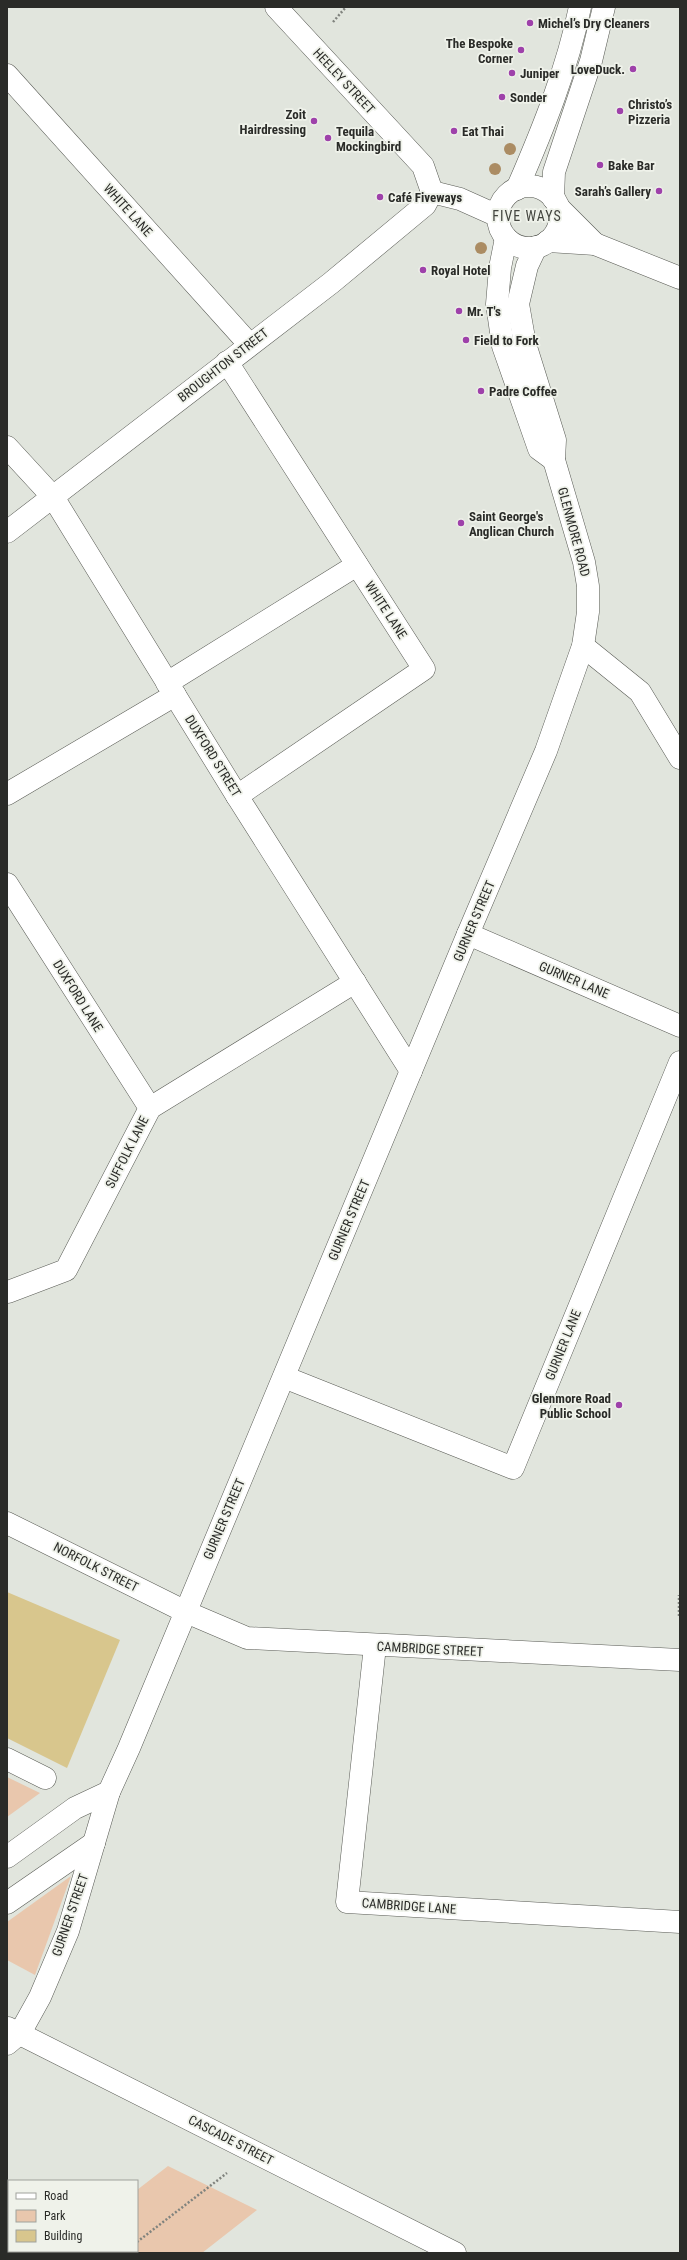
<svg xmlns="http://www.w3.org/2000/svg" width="687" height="2260" font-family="'Roboto Condensed',sans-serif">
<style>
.green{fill:#e9c7ad}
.building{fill:#d8c68d}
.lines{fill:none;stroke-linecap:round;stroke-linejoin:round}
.minor-casing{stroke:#595b55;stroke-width:23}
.path{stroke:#80837e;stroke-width:2.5;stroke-dasharray:2 2;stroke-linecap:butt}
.minor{stroke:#fff;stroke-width:22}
.tree{fill:#ab8c63}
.poi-dot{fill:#9e41aa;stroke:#eff2ea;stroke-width:1.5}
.labels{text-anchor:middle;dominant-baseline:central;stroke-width:3.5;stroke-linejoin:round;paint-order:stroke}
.poi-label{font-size:13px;font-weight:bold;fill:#2a2b28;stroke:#eff2ea;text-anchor:start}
.street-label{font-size:13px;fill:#2a2b28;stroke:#eff2ea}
.neighbourhood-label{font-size:14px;letter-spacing:1px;fill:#43453f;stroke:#eff2ea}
</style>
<rect width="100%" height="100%" fill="#e1e5dd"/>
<!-- green -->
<g class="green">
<path d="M7 1777 40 1793 7 1817Z"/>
<path d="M71 1876 35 1975 7 1960V1922Z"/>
<path d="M168 2166 257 2210 202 2253H113V2251H137V2190Z"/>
</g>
<!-- building -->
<path class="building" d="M7 1592 120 1640 67 1768 7 1738Z"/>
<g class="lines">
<defs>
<g id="minor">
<path d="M276 7 423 166 432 192"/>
<path d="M7 75 249 344"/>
<circle cx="529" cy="217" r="31"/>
<path d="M517 189C543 129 567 70 580 7"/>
<path d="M432 192 460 199 498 216"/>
<path d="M553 198 554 172 591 61 604 7"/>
<path d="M558 207 595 244"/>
<path d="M506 238 500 268 497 304 503 346 539 449 554 460"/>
<path d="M548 241 595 244 680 278"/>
<path d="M227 362 424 669 237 796"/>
<path d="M7 447 53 497 237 796 411 1071"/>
<path d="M7 532 331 283 425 205 432 192"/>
<path d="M583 646 640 692 680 758"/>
<path d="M167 683 357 565"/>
<path d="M7 794 175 695"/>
<path d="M7 884 150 1108"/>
<path d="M468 934 680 1026"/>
<path d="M8 1292 66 1270 150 1108 355 982"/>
<path d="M284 1377 513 1468 680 1062"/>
<path d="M7 1523 186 1612 247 1638 680 1660"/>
<path d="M375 1646 347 1902 680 1922"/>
<path d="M7 1759 45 1778"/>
<path d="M7 1857 75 1808 109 1792"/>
<path d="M7 1903 94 1843"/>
<path d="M8 2028 455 2253"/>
<path d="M7 2044 20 2033 40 1997 68 1931 109 1792 129 1748 468 934 546 751 583 646 588 612V586L584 562 554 460 555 440 525 344 518 304 527 266 536 247"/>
</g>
</defs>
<!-- minor casing -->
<use href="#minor" class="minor-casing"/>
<!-- path -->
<g class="path">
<path d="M333 22 346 7"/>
<path d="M679 1616V1595"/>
<path d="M137 2242 227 2173"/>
<path d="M123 2253 125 2251"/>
</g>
<!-- minor -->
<use href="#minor" class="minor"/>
</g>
<!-- trees -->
<g class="tree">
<circle cx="510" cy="149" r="6"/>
<circle cx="495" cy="169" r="6"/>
<circle cx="481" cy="248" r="6"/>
</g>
<!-- markers -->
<g class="poi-dot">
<circle cx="530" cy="23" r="4"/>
<circle cx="521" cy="50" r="4"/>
<circle cx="633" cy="69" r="4"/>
<circle cx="512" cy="73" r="4"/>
<circle cx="502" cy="97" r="4"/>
<circle cx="620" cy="111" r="4"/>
<circle cx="314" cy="121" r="4"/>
<circle cx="454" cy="131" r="4"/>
<circle cx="328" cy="138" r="4"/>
<circle cx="600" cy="165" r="4"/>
<circle cx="659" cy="191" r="4"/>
<circle cx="380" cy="197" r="4"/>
<circle cx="423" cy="270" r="4"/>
<circle cx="459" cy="311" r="4"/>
<circle cx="466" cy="340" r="4"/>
<circle cx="481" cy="391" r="4"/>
<circle cx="461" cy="523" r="4"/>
<circle cx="619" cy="1405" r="4"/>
</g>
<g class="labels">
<!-- poi labels -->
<g class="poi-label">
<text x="538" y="23">Michel’s Dry Cleaners</text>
<text x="513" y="43" text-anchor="end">The Bespoke<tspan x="513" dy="15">Corner</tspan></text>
<text x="625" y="69" text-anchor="end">LoveDuck.</text>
<text x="520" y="73">Juniper</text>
<text x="510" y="97">Sonder</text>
<text x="628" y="104">Christo’s<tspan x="628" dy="15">Pizzeria</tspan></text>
<text x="306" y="114" text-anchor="end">Zoit<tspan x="306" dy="15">Hairdressing</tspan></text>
<text x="336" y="131">Tequila<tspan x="336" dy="15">Mockingbird</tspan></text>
<text x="462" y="131">Eat Thai</text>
<text x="608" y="165">Bake Bar</text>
<text x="651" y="191" text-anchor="end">Sarah’s Gallery</text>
<text x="388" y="197">Café Fiveways</text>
<text x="431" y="270">Royal Hotel</text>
<text x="467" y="311">Mr. T's</text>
<text x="474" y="340">Field to Fork</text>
<text x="489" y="391">Padre Coffee</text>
<text x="469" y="516">Saint George's<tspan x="469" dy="15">Anglican Church</tspan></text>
<text x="611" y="1398" text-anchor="end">Glenmore Road<tspan x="611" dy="15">Public School</tspan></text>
</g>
<!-- street labels -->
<g class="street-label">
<text transform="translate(344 81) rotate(47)">HEELEY STREET</text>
<text transform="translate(128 210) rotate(48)">WHITE LANE</text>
<text transform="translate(223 365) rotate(-38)">BROUGHTON STREET</text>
<text transform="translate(574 532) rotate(75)">GLENMORE ROAD</text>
<text transform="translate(386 610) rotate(57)">WHITE LANE</text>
<text transform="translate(213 756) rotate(58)">DUXFORD STREET</text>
<text transform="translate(474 921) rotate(-67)">GURNER STREET</text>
<text transform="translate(574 980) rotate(23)">GURNER LANE</text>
<text transform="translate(78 996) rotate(58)">DUXFORD LANE</text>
<text transform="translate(127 1152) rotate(-63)">SUFFOLK LANE</text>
<text transform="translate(349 1220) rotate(-67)">GURNER STREET</text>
<text transform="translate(563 1345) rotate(-68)">GURNER LANE</text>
<text transform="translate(224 1519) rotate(-67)">GURNER STREET</text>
<text transform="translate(96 1567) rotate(27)">NORFOLK STREET</text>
<text transform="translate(430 1649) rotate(3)">CAMBRIDGE STREET</text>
<text transform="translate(409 1906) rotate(4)">CAMBRIDGE LANE</text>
<text transform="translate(70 1915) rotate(-71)">GURNER STREET</text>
<text transform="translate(231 2140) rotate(27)">CASCADE STREET</text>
</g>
<!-- neighbourhood labels -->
<g class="neighbourhood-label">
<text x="527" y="216">FIVE WAYS</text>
</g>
</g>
<!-- border -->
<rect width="687" height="2260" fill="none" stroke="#2a2b28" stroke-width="16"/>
<!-- legend -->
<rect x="8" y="2180" width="130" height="72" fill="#eff2ea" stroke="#a0a29c"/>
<rect x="16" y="2193" width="20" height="6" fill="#ffffff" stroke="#a0a29c"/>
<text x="44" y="2200" font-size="12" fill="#2a2b28">Road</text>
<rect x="16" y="2210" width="20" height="12" fill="#e9c7ad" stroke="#a0a29c"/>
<text x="44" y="2220" font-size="12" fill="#2a2b28">Park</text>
<rect x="16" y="2230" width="20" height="12" fill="#d8c68d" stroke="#a0a29c"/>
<text x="44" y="2240" font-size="12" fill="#2a2b28">Building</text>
</svg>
